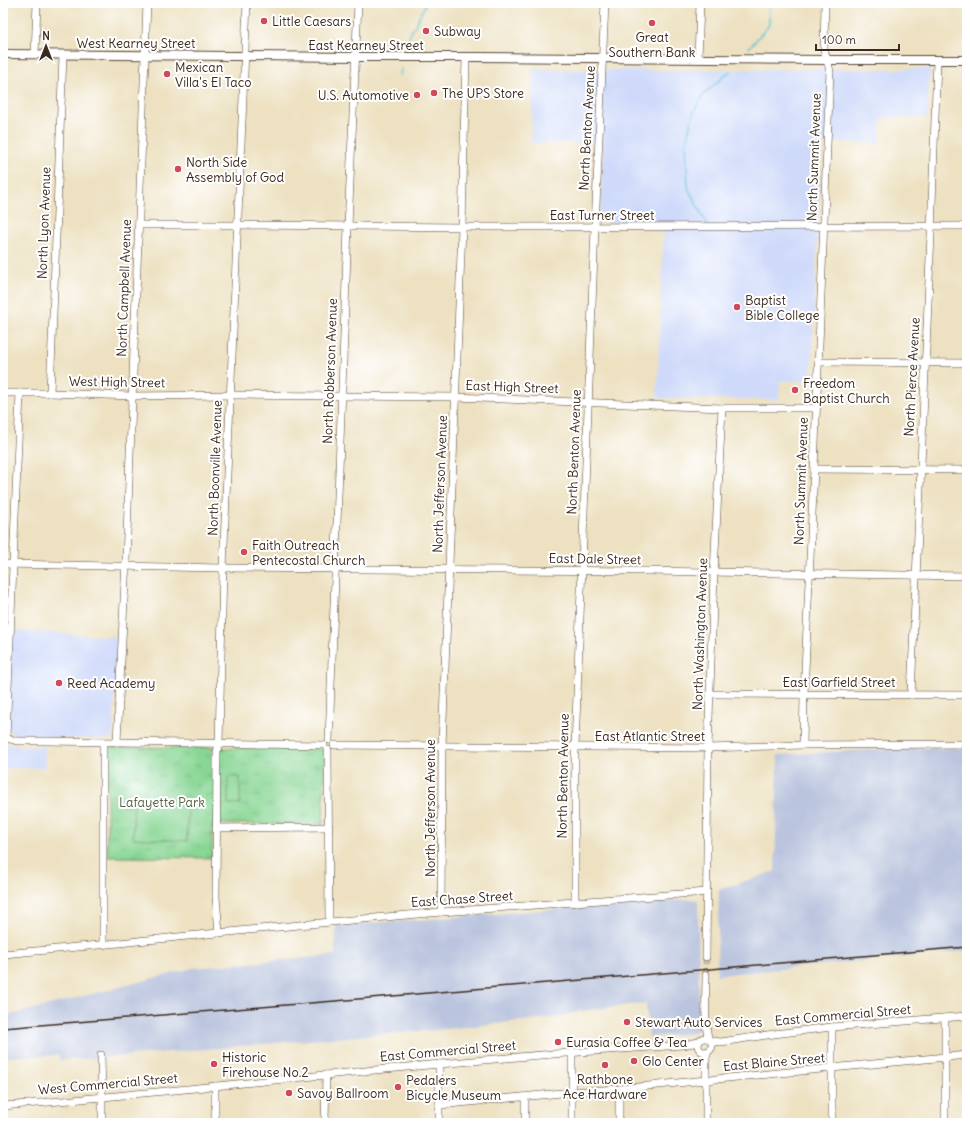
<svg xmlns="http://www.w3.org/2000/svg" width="970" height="1126" font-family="Delius,sans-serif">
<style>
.built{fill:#cfdafa}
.railway{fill:#bac4de}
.park{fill:url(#park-tufts);stroke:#628059}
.pitch{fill:#88d694;stroke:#628059}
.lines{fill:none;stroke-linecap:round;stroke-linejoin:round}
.stream{stroke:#57c1d3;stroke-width:1.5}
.minor-tunnel{stroke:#c9bca0;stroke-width:7;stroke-dasharray:7 3.5;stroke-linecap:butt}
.minor-casing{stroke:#564536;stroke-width:8}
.major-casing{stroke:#564536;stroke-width:10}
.minor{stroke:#fff;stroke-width:7}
.major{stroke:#fff;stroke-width:8}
.rail{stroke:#3b2a1e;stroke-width:1.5}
.poi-dot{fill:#d1495b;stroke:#fff;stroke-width:1.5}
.labels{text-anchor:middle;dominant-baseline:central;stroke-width:4;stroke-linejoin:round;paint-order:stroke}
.poi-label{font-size:13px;fill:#3b2a1e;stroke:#fff;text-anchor:start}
.street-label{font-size:13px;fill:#3b2a1e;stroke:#fff}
.park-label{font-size:13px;fill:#525e41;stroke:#fff}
</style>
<defs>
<pattern id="park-tufts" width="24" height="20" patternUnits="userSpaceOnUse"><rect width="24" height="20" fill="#88d694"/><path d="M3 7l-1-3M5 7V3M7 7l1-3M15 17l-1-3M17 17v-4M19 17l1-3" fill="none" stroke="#76b87f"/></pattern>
</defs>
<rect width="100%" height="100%" fill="#fff"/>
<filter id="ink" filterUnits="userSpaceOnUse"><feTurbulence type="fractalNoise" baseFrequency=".025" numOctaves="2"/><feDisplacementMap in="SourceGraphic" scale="8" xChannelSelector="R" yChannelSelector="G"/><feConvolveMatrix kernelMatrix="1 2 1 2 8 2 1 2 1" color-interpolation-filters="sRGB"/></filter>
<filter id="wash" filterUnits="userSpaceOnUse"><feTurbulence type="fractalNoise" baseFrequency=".012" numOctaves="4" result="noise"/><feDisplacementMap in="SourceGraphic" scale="16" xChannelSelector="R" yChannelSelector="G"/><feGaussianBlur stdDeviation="0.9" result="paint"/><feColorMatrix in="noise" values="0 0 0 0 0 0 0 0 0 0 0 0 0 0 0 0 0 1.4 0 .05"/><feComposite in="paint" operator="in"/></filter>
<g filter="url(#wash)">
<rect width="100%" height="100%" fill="#ede1c1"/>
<!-- built -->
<g class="built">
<path d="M533 69 611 70 930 69 927 117 881 118 880 143 822 142 811 381H780L779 400 657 398 664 223 600 222 603 143H531Z"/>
<path d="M16 631 117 637 113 734 111 738 108 739 17 737 13 736 10 730 3 729V634H7Z"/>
<path d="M5 744 15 745 19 747H40L42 745H45V768H3V745Z"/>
</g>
<!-- railway -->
<g class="railway">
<path d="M905 748H967V951L717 975 719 890 775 871 778 755Z"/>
<path d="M691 899 698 900 699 1027 694 1033 649 1037 646 1003 580 1011 559 1017 446 1029 334 1038 110 1057 59 1060V1055L3 1057V1017L193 968 335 955 336 926Z"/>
</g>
<!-- park -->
<path class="park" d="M109 747 322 749 325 751V755L323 824H216L212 825V858L107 857V748Z"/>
<!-- pitch -->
<g class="pitch">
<rect x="228" y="777" width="12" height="27"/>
<path d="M134 798 188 800 187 841 133 838Z"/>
</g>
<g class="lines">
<!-- stream -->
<g class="stream">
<path d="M405 45 426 3"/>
<path d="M749 48 769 25V3"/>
<path d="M400 76 401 69"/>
<path d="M707 224 688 188 686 144 689 129 695 109 704 94 730 71"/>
</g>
</g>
</g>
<g filter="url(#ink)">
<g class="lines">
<!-- minor-tunnel -->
<path class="minor-tunnel" d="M706 975V957"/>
<defs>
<g id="minor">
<path d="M35 54 37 3"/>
<path d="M698 59 700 3"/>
<path d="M139 225H237L462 227 967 226"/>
<path d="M818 362 967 363"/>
<path d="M3 393H50L132 396 235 395 455 397 722 408H816"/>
<path d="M50 393 63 55"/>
<path d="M814 469 967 470"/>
<path d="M3 564 223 568 648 571 967 576"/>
<path d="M710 694 967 695"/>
<path d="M911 695 931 234 937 60"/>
<path d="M3 737 17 741H46L324 745"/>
<path d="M6 738 20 393"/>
<path d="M329 740 348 226 358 3"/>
<path d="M117 742 126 560 147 3"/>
<path d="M334 745 708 748 803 745 967 744"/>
<path d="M803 745 804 694 814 469 830 71 824 49 825 3"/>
<path d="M328 750 329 922"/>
<path d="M216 828 329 827"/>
<path d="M575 903V747L595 227 605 3"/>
<path d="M441 912 442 746 462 227 466 57"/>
<path d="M219 933 216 897 217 752 219 744 223 568 247 3"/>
<path d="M103 945V742"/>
<path d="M3 954C149 941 295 924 442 912 530 905 619 899 707 892"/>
<path d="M706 957 708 748 714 573 722 408"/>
<path d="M706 975C706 995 704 1018 708 1038"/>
<circle cx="705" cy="1045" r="7"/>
<path d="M712 1041 721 1042 774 1034 832 1027 967 1016"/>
<path d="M101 1055 102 1098V1123"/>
<path d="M215 1086V1123"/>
<path d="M439 1105 572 1092 619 1089 706 1080 967 1055"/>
<path d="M3 1106C149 1094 295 1077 440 1064 521 1056 602 1050 683 1045L699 1042"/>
<path d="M325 1123 326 1075"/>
<path d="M439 1123V1064"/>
<path d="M525 1123V1097"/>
<path d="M572 1123V1052"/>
<path d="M619 1123V1089"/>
<path d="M706 1123V1058L708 1051"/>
<path d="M832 1123V1027"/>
<path d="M945 1123V1018"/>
</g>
<path id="major" d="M3 54 356 57H473L827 60H967"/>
</defs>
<!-- minor casing -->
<use href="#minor" class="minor-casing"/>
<!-- major casing -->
<use href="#major" class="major-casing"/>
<!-- minor -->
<use href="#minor" class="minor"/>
<!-- major -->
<use href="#major" class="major"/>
<!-- rail -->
<path class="rail" d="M3 1028 335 1001 967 947"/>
</g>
</g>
<!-- markers -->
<g class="poi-dot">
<circle cx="264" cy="21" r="4"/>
<circle cx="652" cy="23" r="4"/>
<circle cx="426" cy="31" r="4"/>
<circle cx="167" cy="74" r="4"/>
<circle cx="434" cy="93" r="4"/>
<circle cx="417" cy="95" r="4"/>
<circle cx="178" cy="169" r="4"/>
<circle cx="737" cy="307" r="4"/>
<circle cx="795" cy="390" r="4"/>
<circle cx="244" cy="552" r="4"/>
<circle cx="59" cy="683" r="4"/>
<circle cx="627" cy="1022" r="4"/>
<circle cx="558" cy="1042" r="4"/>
<circle cx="634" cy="1061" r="4"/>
<circle cx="214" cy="1064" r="4"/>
<circle cx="605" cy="1065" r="4"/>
<circle cx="398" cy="1087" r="4"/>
<circle cx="289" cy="1093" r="4"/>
</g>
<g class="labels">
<!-- poi labels -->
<g class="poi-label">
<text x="272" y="21">Little Caesars</text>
<text x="434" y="31">Subway</text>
<text x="652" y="37" text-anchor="middle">Great<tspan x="652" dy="15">Southern Bank</tspan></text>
<text x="175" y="67">Mexican<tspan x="175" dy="15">Villa's El Taco</tspan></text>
<text x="442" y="93">The UPS Store</text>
<text x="409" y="95" text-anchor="end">U.S. Automotive</text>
<text x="186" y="162">North Side<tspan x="186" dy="15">Assembly of God</tspan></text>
<text x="745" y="300">Baptist<tspan x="745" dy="15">Bible College</tspan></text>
<text x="803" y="383">Freedom<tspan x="803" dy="15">Baptist Church</tspan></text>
<text x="252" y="545">Faith Outreach<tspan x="252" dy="15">Pentecostal Church</tspan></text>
<text x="67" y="683">Reed Academy</text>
<text x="635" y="1022">Stewart Auto Services</text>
<text x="566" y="1042">Eurasia Coffee &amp; Tea</text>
<text x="222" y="1057">Historic<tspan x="222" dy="15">Firehouse No.2</tspan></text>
<text x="642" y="1061">Glo Center</text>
<text x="605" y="1079" text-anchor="middle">Rathbone<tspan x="605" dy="15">Ace Hardware</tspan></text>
<text x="406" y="1080">Pedalers<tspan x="406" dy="15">Bicycle Museum</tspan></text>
<text x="297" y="1093">Savoy Ballroom</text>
</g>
<!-- street labels -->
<g class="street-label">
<text x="136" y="43">West Kearney Street</text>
<text x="366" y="45">East Kearney Street</text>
<text transform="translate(587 128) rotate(-87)">North Benton Avenue</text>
<text transform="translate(814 157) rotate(-88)">North Summit Avenue</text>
<text x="602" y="215">East Turner Street</text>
<text transform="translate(44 223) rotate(-88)">North Lyon Avenue</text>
<text transform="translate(124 288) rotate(-88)">North Campbell Avenue</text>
<text transform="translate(330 371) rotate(-88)">North Robberson Avenue</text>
<text transform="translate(912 377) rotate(-87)">North Pierce Avenue</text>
<text transform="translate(117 382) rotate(1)">West High Street</text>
<text transform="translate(512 387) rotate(2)">East High Street</text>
<text transform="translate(574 452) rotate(-88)">North Benton Avenue</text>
<text transform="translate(215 468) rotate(-88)">North Boonville Avenue</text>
<text transform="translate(801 481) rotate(-88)">North Summit Avenue</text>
<text transform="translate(440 484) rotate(-88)">North Jefferson Avenue</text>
<text transform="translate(595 559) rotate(1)">East Dale Street</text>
<text transform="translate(700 634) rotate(-88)">North Washington Avenue</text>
<text x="839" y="682">East Garfield Street</text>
<text x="650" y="736">East Atlantic Street</text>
<text transform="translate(563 776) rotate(-89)">North Benton Avenue</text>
<text transform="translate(430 808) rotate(-90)">North Jefferson Avenue</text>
<text transform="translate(462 899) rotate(-4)">East Chase Street</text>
<text transform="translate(843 1015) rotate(-5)">East Commercial Street</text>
<text transform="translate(448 1051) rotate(-5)">East Commercial Street</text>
<text transform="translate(774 1062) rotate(-5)">East Blaine Street</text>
<text transform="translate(108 1084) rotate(-5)">West Commercial Street</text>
</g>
<!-- park labels -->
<g class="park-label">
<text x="162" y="802">Lafayette Park</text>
</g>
</g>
<!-- margin -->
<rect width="970" height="1126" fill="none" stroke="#fff" stroke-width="16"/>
<!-- north arrow -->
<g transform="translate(46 46)" stroke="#ffffff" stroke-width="3" paint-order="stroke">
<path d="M0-3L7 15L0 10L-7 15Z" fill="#3b2a1e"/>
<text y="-6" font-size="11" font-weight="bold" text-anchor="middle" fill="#3b2a1e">N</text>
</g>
<!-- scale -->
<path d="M816 44v6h83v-6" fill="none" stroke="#3b2a1e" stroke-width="2"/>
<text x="822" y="44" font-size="12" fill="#3b2a1e" stroke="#ffffff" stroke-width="3" paint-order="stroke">100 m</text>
</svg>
